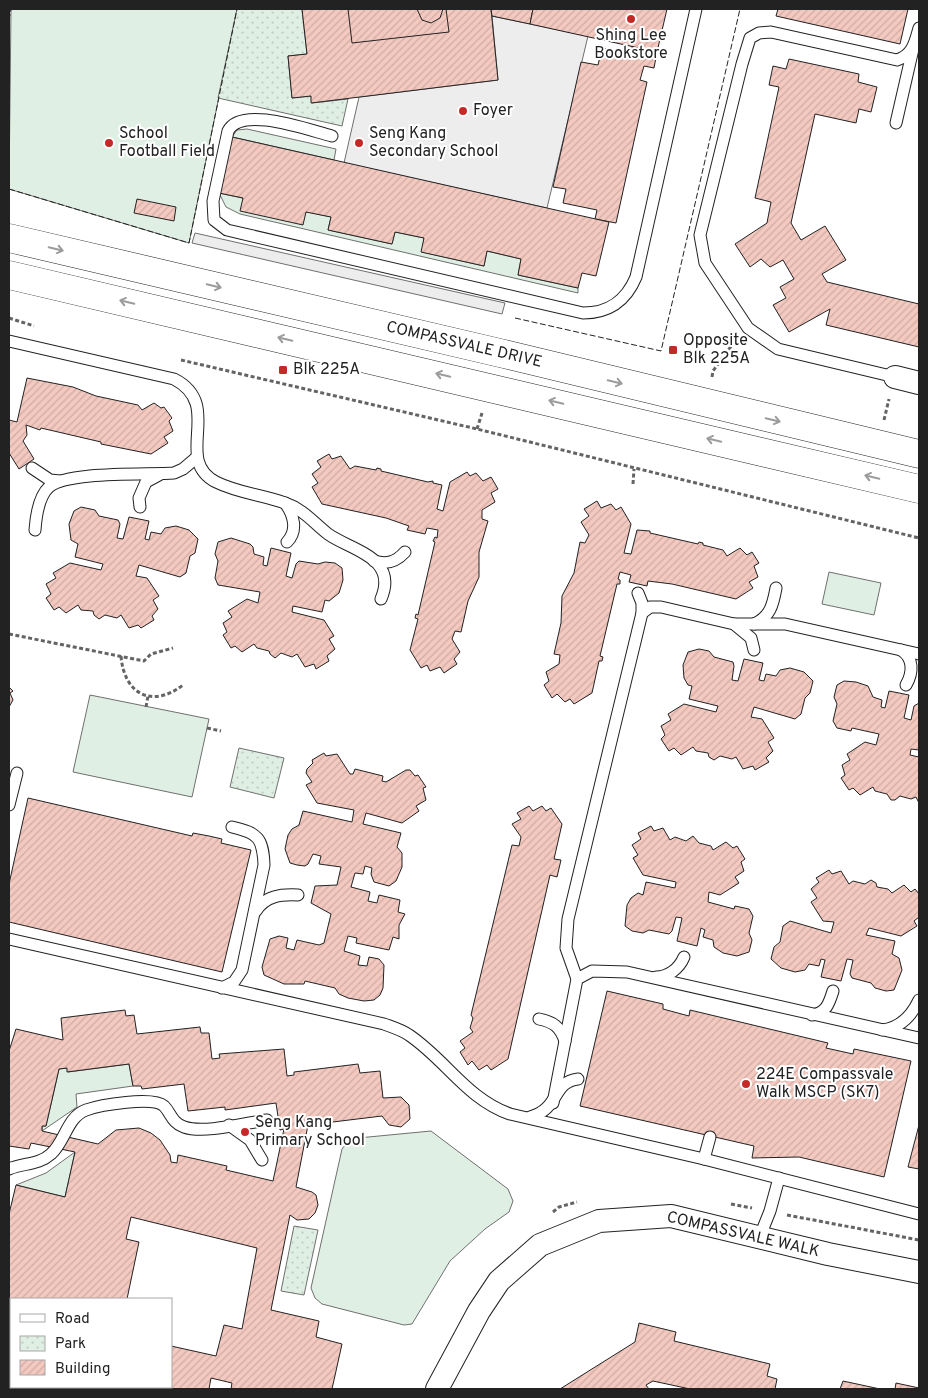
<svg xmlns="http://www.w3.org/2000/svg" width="928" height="1398" font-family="Overpass,sans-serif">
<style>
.green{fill:#e0efe3;stroke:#6f6f6f}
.park{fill:url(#park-dots);stroke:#6f6f6f}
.parking{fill:#ededed;stroke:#6f6f6f}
.building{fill:url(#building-hatch);stroke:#222;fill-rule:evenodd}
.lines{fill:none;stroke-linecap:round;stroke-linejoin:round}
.lane-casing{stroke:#222;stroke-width:13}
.street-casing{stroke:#222;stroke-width:24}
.secondary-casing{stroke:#222;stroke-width:29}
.path{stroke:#646464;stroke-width:3;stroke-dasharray:4 2.5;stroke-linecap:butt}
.lane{stroke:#fff;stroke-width:11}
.street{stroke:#fff;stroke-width:22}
.secondary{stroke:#fff;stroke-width:28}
.fence{stroke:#222;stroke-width:1;stroke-dasharray:6 2.5;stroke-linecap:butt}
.oneway{stroke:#9c9c9c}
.poi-dot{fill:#c62828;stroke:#fff;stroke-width:2}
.labels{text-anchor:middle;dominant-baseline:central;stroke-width:4;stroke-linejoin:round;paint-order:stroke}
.poi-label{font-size:16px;fill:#222;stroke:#fff;text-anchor:start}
.street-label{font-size:16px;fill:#222;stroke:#fff}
</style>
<defs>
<pattern id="park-dots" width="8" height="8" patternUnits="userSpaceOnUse" patternTransform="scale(1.25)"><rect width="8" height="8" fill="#e0efe3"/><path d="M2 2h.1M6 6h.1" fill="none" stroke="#c0cdc2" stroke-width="1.8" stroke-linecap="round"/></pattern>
<pattern id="building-hatch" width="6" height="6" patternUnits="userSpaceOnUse" patternTransform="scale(1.25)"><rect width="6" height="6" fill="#f3c9c0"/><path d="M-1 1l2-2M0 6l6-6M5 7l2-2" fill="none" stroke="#d0aca5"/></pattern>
</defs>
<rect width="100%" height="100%" fill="#fff"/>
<!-- green -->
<g class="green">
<path d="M11 9H237L189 243 9 189Z"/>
<path d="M247 129 336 149 334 160 232 137 237 130Z"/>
<path d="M219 193 331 217 328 230 392 244 395 232 424 238 422 252 484 266 487 251 521 259 518 275 578 288V293L240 214 226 207Z"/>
<path d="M829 572 881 583 874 615 822 604Z"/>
<path d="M90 695 209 719 192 797 73 772Z"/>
<path d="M129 1064 133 1086 76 1094 77 1107 42 1131V1126H46L59 1069 67 1068 68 1072Z"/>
<path d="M431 1131 508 1189 513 1201 509 1212 485 1229 450 1261 412 1324 404 1325 322 1304 315 1298 311 1288 342 1149 346 1144 358 1138Z"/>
<path d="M75 1152 65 1197 16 1185 46 1173Z"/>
</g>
<!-- park -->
<g class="park">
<path d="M237 9H302L307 54 288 56 292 98 311 96 312 103 348 99 342 126 218 98Z"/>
<path d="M239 748 284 758 274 798 230 787Z"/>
<path d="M294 1226 318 1230 304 1295 281 1291Z"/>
</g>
<!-- parking -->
<g class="parking">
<path d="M492 16 588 36 547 208 344 163 359 97 498 80Z"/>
<path d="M195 233 505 303 502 314 192 243Z"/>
</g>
<!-- building -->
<g class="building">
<path d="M302 9H491L498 80 311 103V96L292 98 288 56 307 54Z"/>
<path d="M348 9H417L422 20 431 23 440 18 443 9H446L449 32 352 43Z"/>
<path d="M491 9H533L530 24 492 16Z"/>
<path d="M533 9H667L657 52 530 24Z"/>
<path d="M778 9H908L900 44 776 16Z"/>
<path d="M632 47 657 52 654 68 644 66 640 80 647 82 616 223 595 219 597 210 563 203 566 189 553 187 581 62 598 65 602 48 631 54Z"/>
<path d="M789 59 859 74 858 82 877 87 871 112 859 109 856 123 815 114 791 223 801 240 825 226 846 260 822 274 827 282 919 304V347L826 325 830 309 789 332 773 305 786 298 780 287 794 279 783 260 770 267 761 259 750 267 735 244 767 223 771 202 755 198 779 87 769 85 773 66 786 69Z"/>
<path d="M232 137 609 222 596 276 582 273 578 288 518 275 521 259 487 251 484 266 421 252 424 238 395 232 392 244 328 230 331 217 306 212 303 225 240 211 243 198 219 193Z"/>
<path d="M137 199 176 207 174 221 134 213Z"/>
<path d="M27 378 73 387 96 396 138 405 142 410 154 403 161 408 164 407 172 418 169 421 173 431 164 437 168 443 151 454 101 444V442L41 428 40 430 26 425 27 435 23 441 34 459 19 469 9 453V420L17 422Z"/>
<path d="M329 454 332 459 341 456 350 469 355 466 376 470 377 468 381 469V471L428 482 433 481V483L442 485 437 509 443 511 450 482 467 472 470 476 476 473 483 481 491 477 498 489 491 493 495 502 482 510V519L488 521 479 552V577L468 601 461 632 455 631 452 639 460 652 454 659 457 664 444 673 440 667 430 671 427 665 421 668 410 650 418 619 415 618 416 614 418 615 435 542 433 541 435 537 437 538 438 530 427 528 425 534 407 530 409 526 386 518 322 504 312 487 318 483 312 474 321 467 317 461Z"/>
<path d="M597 501 601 508 611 504 616 510 621 507 631 524 624 553 631 554 637 530 650 531V533L698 544 699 542 703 543V545L723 550 727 556 740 548 747 555 752 552 759 563 754 566 758 577 749 582 753 588 736 599 672 584 648 581 647 586 629 582 631 575 620 572 618 579 620 580V584H617L600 656 603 657 602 661H599L592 693 574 704 570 699 565 702 557 694 552 698 544 685 549 681 546 672 559 664 560 655 554 654 561 623 562 596 574 573 580 542 585 543 589 535 581 522 589 516 584 509Z"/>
<path d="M81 507 95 510 99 516 118 520 120 524 117 538 123 539 129 517 149 521 145 539 149 540 151 532 161 534 165 528 176 526 189 530 198 539 195 553 190 556 186 573 180 577 139 565 136 576 147 578 159 596 153 600 158 609 152 616 154 620 141 628 138 625 129 628 121 615 117 618 105 615 99 619 94 615 93 611 81 610 78 605 66 613 59 607 54 610 46 598 51 594 46 584 56 578 53 573 70 563 101 570 103 564 75 557 78 544 71 540 69 524 74 511Z"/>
<path d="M231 538 250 544 253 547 254 554 264 557 263 565 267 566 271 548 291 553 286 576 292 578 296 564 299 561 318 564 325 562 335 563 342 568 343 580 339 593 329 601 325 600 322 612 293 606 292 612 324 620 334 636 329 639 335 649 327 656 329 661 316 669 314 664 305 667 297 654 292 657 281 653 275 658 270 654 269 651 257 648 254 644 242 652 235 646 231 648 223 635 227 632 223 623 232 617 228 611 247 599 258 603 260 592 218 585 215 578 218 561 215 554 218 542Z"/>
<path d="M699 649 709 651 714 657 733 662 734 666 732 680 738 681 744 659 763 663 759 680 764 681 766 674 776 676 780 670 790 668 804 672 813 681 810 693 805 698 801 714 795 719 754 707 751 717 762 719 774 738 768 742 773 751 766 758 769 762 755 770 753 766 743 769 736 757 732 759 720 756 714 760 709 757 708 753 696 751 693 747 681 755 674 748 669 751 661 739 665 735 661 726 671 720 668 714 684 704 716 712 718 706 689 699 692 686 688 685 684 678 683 665 688 652Z"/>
<path d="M844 681 856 682 868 686 873 697 882 700 881 707 885 708 889 691 909 695 904 718 911 720 914 706 919 703V750L911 749 910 755 919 757V803L916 797 911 799 900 796 895 800H891L887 794 875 791 873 787 860 795 853 788 849 790 841 778 845 775 842 765 850 760 847 754 865 742 876 745 879 734 852 728 851 731 837 728 833 721 837 704 834 697 837 685Z"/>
<path d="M9 687 13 691 10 693 13 700 9 707Z"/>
<path d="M324 753 326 756 337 754 350 774H353L355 769 383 776 382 781 386 782 406 770H410L415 776 418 775 426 787 423 788 426 800 416 806 419 811 402 823 366 813 363 824 401 833 397 847 402 853V867L396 881 389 886 374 882 371 874 372 868 365 866 363 874 355 873 351 887 370 892 368 901 377 903 379 895 400 900 398 912 405 914 399 925V939L393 937 389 950 356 943 357 938 348 936 344 951 360 956 358 965 367 966 369 957 379 959 384 965 383 988 380 995 374 1000 364 1001 348 998 339 994 335 988 305 981 304 984H284L264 975 262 967 270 939 279 936 288 938 286 948 294 950 297 940 319 945 324 943 331 914 311 903 315 886 337 885 341 867 319 864 321 856 313 854 308 864 305 866 297 865 290 863 285 849 288 835 292 829 299 825 303 811 352 822 354 810 317 803 306 785 312 782 306 773 307 769 313 763 312 760Z"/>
<path d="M28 798 192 836 193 833 209 836 222 839 221 843 251 850 222 972 9 922V884Z"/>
<path d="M529 806 533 811 542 806 546 811 551 808 562 824 554 859 561 860 557 877 550 875 508 1059 491 1070 487 1065 479 1070 472 1061 468 1065 460 1052 465 1048 460 1041 473 1032 470 1028 473 1018 471 1015 512 845 519 846 521 837 512 824 521 819 517 813Z"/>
<path d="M651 826 654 831 663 828 670 840 675 837 686 841 693 836 699 843 711 846 713 850 726 842 733 848 737 846 745 859 741 862 744 871 735 877 739 883 720 895 709 892 708 902 734 909 735 906 749 909 753 916 749 933 752 940 749 952 737 956 723 953 714 947 713 940 703 937 705 930 701 928 697 946 677 941 682 918 676 917 672 931 669 934 649 930 643 933 632 931 625 926 627 905 631 898 638 893 643 895 646 882 675 888 676 882 643 875 633 858 638 855 632 845 641 839 638 833Z"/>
<path d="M829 870 832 874 841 871 849 884 853 881 865 884 871 880 876 883 877 887 888 889 892 893 904 885 911 892 915 889 919 894V917L914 921 917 926 901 936 869 928 866 935 895 941 892 954 899 958 902 970 894 990 886 991 875 988 871 983 852 978 850 974 853 960 847 959 841 981 821 977 825 960 821 959 819 966 809 964 805 970 795 972 781 968 771 959 774 947 780 942 783 926 790 921 831 933 834 922 823 921 811 902 817 898 811 889 819 882 816 878Z"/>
<path d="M607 991 663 1004V1009L689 1016 690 1010 828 1043 826 1048 853 1054 854 1049 911 1061 884 1177 799 1157 752 1158 754 1146 580 1106Z"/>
<path d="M125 1010 126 1016 134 1015 137 1034 200 1027 201 1033H209L212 1059 220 1058 219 1054 284 1049 287 1076 294 1075V1072L358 1064 360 1073 380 1071 383 1098 401 1097 409 1105 410 1119 401 1127 389 1125 382 1116 308 1125 296 1187 312 1192 316 1195 318 1205 315 1213 309 1219 297 1220 290 1215 271 1310 319 1321 316 1337 342 1344 332 1389H231L232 1383 211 1378 209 1389H110V1387H171V1346L216 1356 224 1325 242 1329 257 1248 131 1217 126 1239 139 1242 127 1299H11V1387H93L92 1389H9V1214L16 1185 65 1197 75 1152 31 1143 29 1149 9 1146V1051L16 1029 63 1040 61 1018ZM129 1064 133 1086H141L142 1089 184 1084 188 1111 225 1107V1110L276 1103 280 1130 284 1129 273 1181 226 1170 227 1166 178 1155 177 1163 171 1162 170 1155 160 1140 151 1133 139 1128 116 1130 98 1144 42 1131V1126H46L59 1069 67 1068V1072Z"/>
<path d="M919 1125V1169L908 1167Z"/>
<path d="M639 1323 676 1332 674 1341 770 1364 767 1376 777 1379 775 1389H690L653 1381 646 1385 649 1389H560L635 1342Z"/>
<path d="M843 1381 880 1389H840Z"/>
<path d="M896 1383 919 1388V1389H895Z"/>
</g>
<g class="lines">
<defs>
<g id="lane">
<path d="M896 123 913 49"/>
<path d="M332 136C308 130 241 105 228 131L213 201 214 220 227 230 583 313C609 313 626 301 636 277L696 9"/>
<path d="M9 341 174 379C225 405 172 459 216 482 238 493 263 495 285 503 303 509 314 523 328 534 350 550 399 557 381 599"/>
<path d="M895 377 778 349 748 328 705 263 700 235 742 64 750 38 759 33 771 32 897 60C913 55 915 42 919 28"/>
<path d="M32 468 50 480 60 481"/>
<path d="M285 503C294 515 298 531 287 542"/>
<path d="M140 507 139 498 146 482 159 475"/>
<path d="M35 530C36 516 39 496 49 487 67 471 148 475 174 473L183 469 196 458"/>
<path d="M374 561C387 565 396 562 405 552"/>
<path d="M642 613 650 607H661L734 624H785L919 654"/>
<path d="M734 624 751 638 754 650"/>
<path d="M754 624C770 617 773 605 776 588"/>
<path d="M901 650C914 658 913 673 906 685"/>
<path d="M9 805 17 773"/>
<path d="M256 911C265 896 281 894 298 895"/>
<path d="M9 939 384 1024C392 1027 402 1030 409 1035 446 1060 467 1099 510 1114L704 1159 919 1214"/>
<path d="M656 977C668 977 679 969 684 957"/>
<path d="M577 979 592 971 627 972 919 1038"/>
<path d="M222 988 234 982 242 970 264 865C263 838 258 833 232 827"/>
<path d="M812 1015C826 1013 829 1004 833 991"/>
<path d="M539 1019C554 1022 560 1027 565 1041"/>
<path d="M882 1030C900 1028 912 1015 919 1000"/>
<path d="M553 1103 577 979 566 948 568 919 642 613V603L638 593"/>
<path d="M530 1117C560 1109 552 1082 578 1079"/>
<path d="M229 1125 250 1140 262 1160"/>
<path d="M704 1159 710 1137"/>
<path d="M9 1169C23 1163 39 1165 51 1154 65 1142 67 1117 86 1110 100 1105 153 1096 164 1106 171 1113 172 1123 184 1127 204 1134 245 1123 267 1120"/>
<path d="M760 1236 770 1211 779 1178"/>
</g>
<g id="street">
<path d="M895 377 919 383"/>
<path d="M437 1389 479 1311 499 1281 540 1245 599 1221 671 1216 828 1254 919 1272"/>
</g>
<g id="secondary">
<path d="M9 238 500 353 919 454"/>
<path d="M9 275 919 489"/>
</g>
</defs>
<!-- lane casing -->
<use href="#lane" class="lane-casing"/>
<!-- street casing -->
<use href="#street" class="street-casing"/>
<!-- secondary casing -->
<use href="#secondary" class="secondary-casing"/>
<!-- path -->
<g class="path">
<path d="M9 318 34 326"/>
<path d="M181 360 477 429 919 538"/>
<path d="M712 377 713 371 735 341"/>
<path d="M884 420 889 399"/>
<path d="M477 429 482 413"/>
<path d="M633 484 634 469"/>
<path d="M9 634 144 661 151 654 173 648"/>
<path d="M121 656C124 694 152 709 183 685"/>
<path d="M146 707 148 696"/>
<path d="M207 728 221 731"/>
<path d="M731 1204 752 1208"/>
<path d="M553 1212 559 1207 577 1202"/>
<path d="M787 1215 919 1240"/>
</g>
<!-- lane -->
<use href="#lane" class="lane"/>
<!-- street -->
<use href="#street" class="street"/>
<!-- secondary -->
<use href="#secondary" class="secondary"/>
<!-- fence -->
<g class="fence">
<path d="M9 20 11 9"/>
<path d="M9 189 189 243 237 9"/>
<path d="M515 318 661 351 740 9"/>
</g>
</g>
<!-- one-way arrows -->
<defs><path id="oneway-shaft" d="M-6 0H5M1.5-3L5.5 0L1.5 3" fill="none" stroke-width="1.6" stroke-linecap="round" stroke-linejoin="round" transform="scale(1.25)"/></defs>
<g class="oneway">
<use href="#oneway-shaft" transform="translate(56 249) rotate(13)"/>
<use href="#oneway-shaft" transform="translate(214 286) rotate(13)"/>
<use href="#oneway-shaft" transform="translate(127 302) rotate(-167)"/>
<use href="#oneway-shaft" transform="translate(285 339) rotate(-167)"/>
<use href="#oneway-shaft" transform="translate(443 375) rotate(-167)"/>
<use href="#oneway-shaft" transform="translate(615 382) rotate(14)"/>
<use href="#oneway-shaft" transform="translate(556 402) rotate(-167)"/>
<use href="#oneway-shaft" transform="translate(773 420) rotate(14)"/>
<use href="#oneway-shaft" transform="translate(714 440) rotate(-167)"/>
<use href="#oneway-shaft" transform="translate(872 477) rotate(-167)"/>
</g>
<!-- markers -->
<g class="poi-dot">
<circle cx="631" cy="19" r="5"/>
<circle cx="463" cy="111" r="5"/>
<circle cx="109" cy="143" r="5"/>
<circle cx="359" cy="143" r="5"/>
<rect x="668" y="345" width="10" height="10" rx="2.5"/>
<rect x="278" y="365" width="10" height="10" rx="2.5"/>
<circle cx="746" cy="1084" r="5"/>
<circle cx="245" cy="1132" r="5"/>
</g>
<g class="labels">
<!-- poi labels -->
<g class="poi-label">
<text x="631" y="36" text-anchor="middle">Shing Lee<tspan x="631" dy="18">Bookstore</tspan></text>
<text x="473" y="111">Foyer</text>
<text x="119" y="134">School<tspan x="119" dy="18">Football Field</tspan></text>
<text x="369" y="134">Seng Kang<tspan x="369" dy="18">Secondary School</tspan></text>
<text x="683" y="341">Opposite<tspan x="683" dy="18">Blk 225A</tspan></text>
<text x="293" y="370">Blk 225A</text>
<text x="756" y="1075">224E Compassvale<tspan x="756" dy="18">Walk MSCP (SK7)</tspan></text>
<text x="255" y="1123">Seng Kang<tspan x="255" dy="18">Primary School</tspan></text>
</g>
<!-- street labels -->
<g class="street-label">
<text transform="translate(464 345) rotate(13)">COMPASSVALE DRIVE</text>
<text transform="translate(743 1235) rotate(13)">COMPASSVALE WALK</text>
</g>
</g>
<!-- border -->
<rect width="928" height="1398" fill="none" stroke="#222222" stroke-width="20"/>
<!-- legend -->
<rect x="10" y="1298" width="162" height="90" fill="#ffffff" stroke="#a7a7a7"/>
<rect x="20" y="1314" width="25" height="8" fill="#ffffff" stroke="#a7a7a7"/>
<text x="55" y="1323" font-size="15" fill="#222222">Road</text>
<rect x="20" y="1336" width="25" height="15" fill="url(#park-dots)" stroke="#a7a7a7"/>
<text x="55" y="1348" font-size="15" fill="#222222">Park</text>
<rect x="20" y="1360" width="25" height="15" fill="url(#building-hatch)" stroke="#a7a7a7"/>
<text x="55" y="1373" font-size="15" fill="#222222">Building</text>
</svg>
